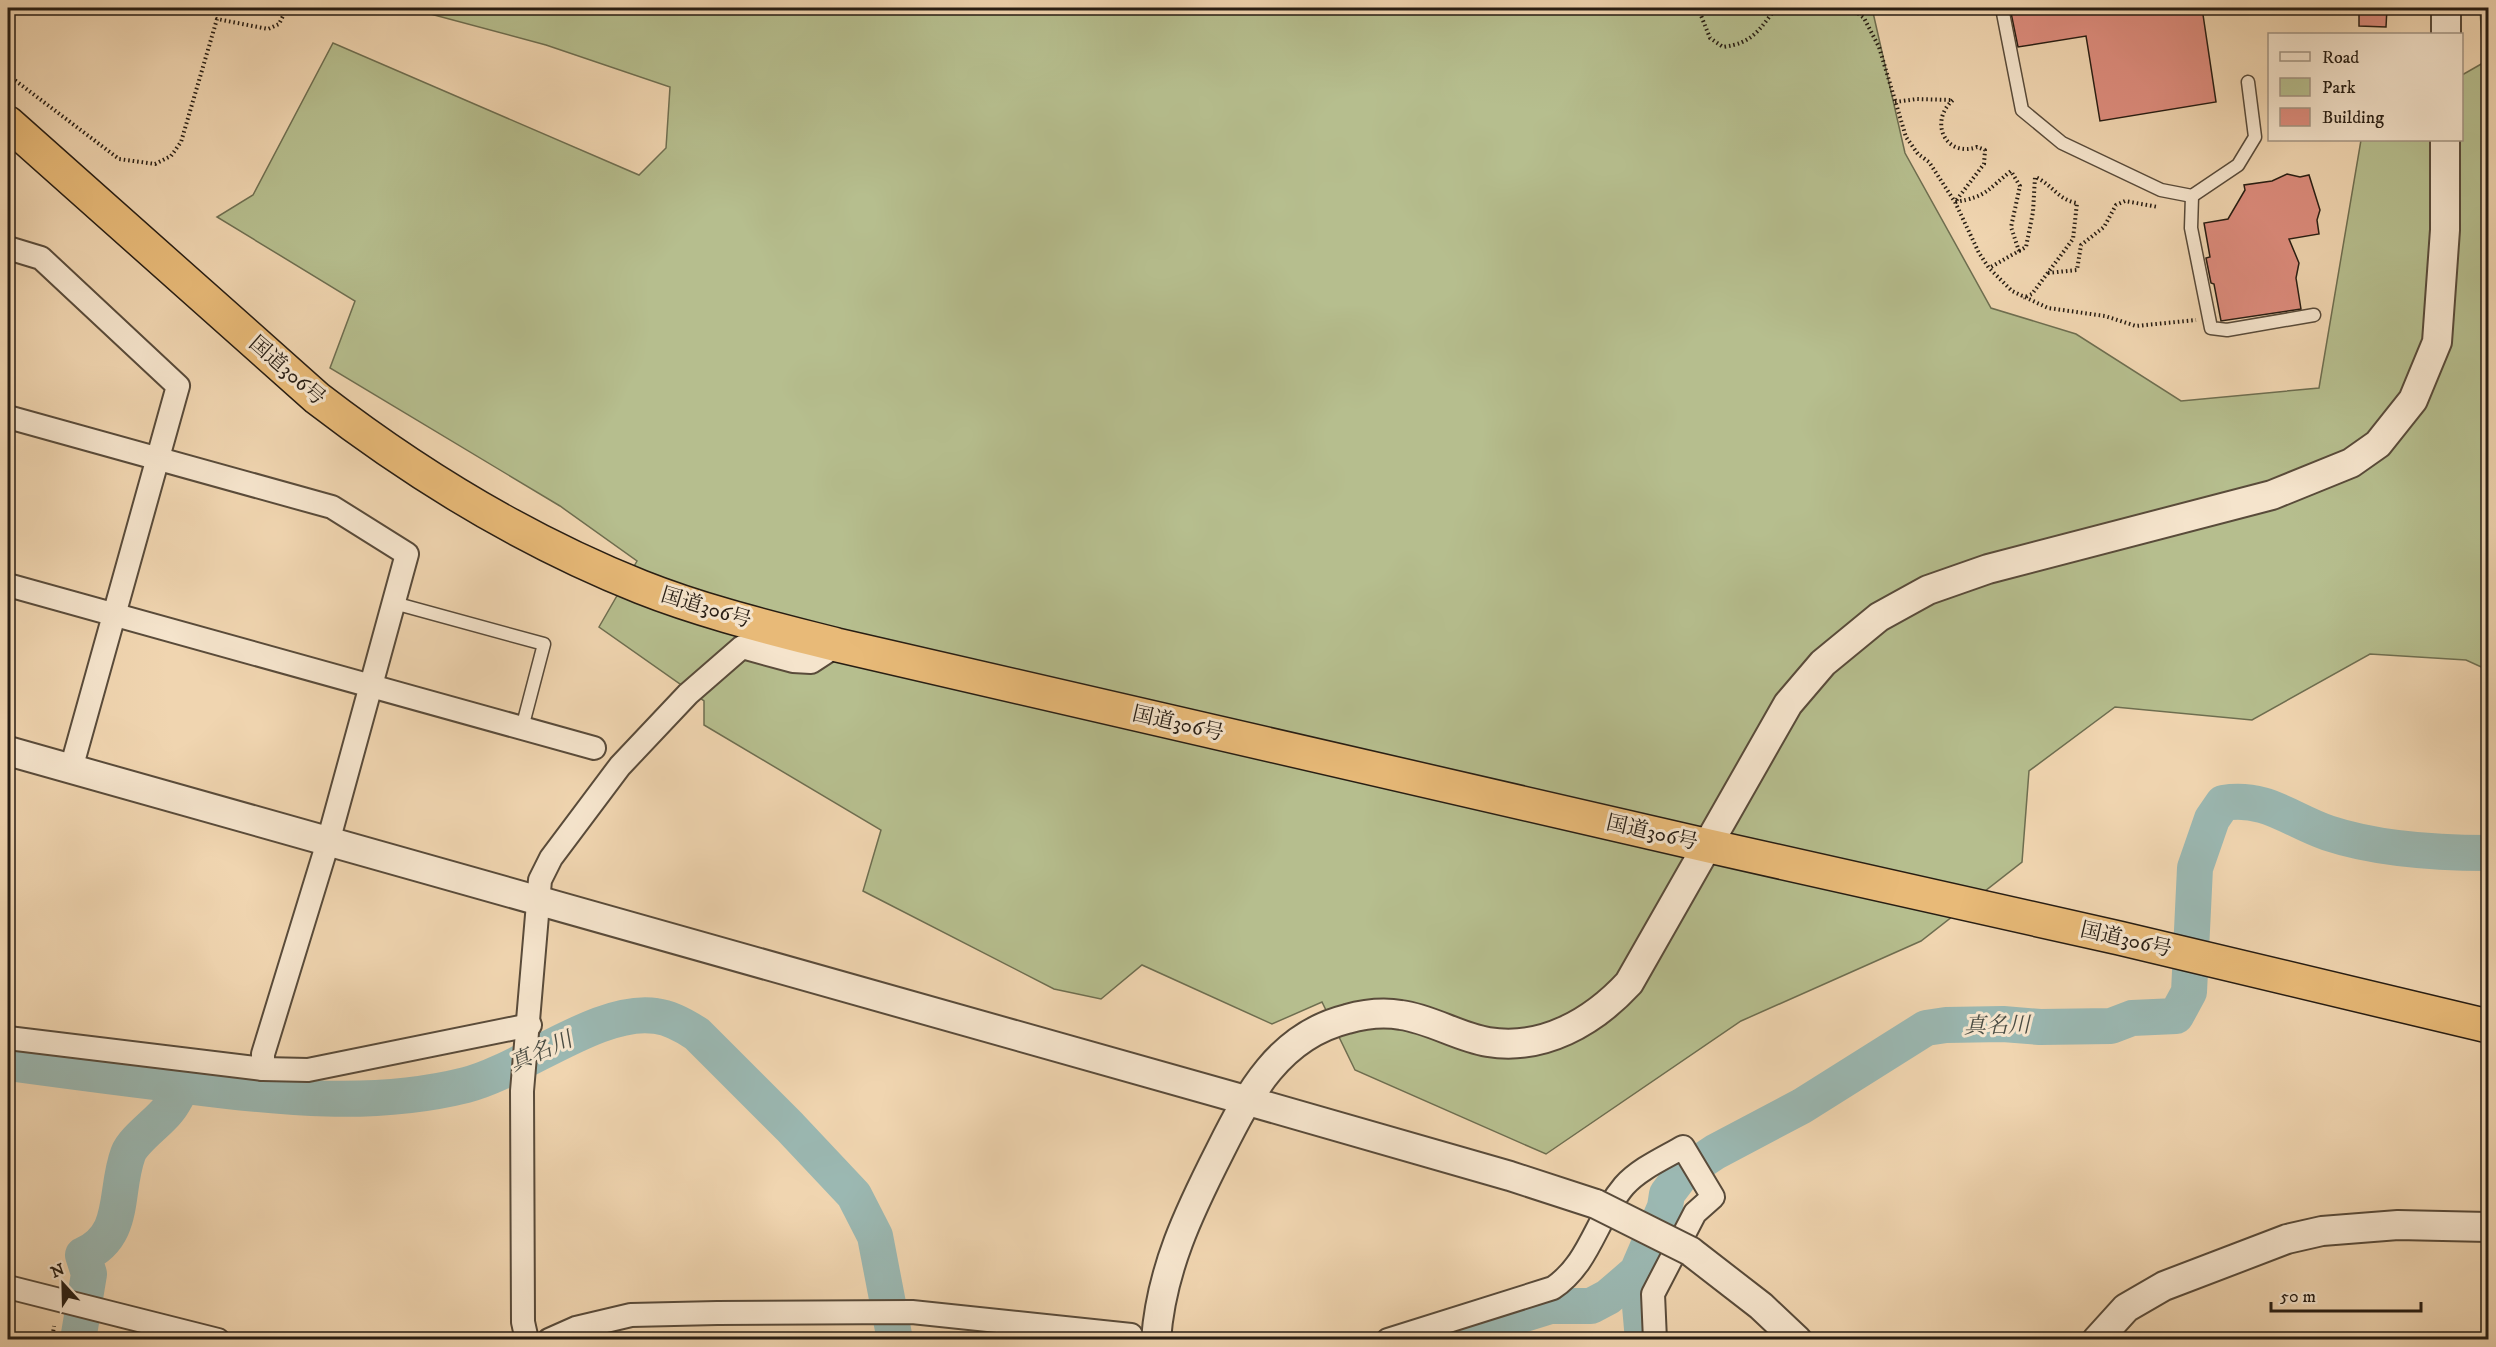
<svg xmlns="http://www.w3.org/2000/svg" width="2496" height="1347" font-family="'IM FELL DW Pica','Noto Serif JP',serif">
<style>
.green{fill:#b6be8e;stroke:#6e6e50;stroke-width:1.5}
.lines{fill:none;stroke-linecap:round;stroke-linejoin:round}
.river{stroke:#9bb8b2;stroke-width:36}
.building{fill:#dd8c7d;stroke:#271d13;stroke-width:1.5}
.service-casing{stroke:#594b3a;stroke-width:15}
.minor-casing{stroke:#594b3a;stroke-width:26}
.tertiary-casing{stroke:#594b3a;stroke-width:32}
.trunk-casing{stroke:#271d13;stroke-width:36}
.path{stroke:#271d13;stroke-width:4;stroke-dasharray:1.5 3;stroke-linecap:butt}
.service{stroke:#f5e4cc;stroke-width:12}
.minor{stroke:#f5e4cc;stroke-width:22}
.tertiary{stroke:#f5e4cc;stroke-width:28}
.trunk{stroke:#e8ba78;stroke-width:33}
.tertiary-bridge-casing{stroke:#594b3a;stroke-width:32;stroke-linecap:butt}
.tertiary-bridge{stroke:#f5e4cc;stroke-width:28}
.labels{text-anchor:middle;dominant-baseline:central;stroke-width:6;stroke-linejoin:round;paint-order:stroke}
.street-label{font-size:21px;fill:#271d13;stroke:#f5e4cc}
.water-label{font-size:22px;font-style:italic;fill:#4a4c43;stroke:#f5e4cc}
</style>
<rect width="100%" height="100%" fill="#f0d5b0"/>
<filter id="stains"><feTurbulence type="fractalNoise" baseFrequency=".00333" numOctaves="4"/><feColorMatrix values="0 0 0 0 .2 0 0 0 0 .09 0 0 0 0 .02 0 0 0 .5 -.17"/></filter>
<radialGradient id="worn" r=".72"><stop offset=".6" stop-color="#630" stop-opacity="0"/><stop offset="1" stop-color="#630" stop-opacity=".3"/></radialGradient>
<!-- green -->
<path class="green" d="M408 8H1872L1905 153 1991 308 2076 334 2181 401 2319 388 2361 140H2462V75L2483 63 2480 8H2488V670L2466 660 2370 654 2252 720 2115 707 2029 771 2022 862 1921 941 1741 1021 1546 1154 1355 1070 1322 1002 1272 1024 1142 965 1101 999 1054 989 863 891 881 830 704 725V701L599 627 637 561 560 506 330 368 355 301 217 217 253 195 333 43 639 175 666 148 670 87 546 45Z"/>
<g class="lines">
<!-- river -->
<g class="river">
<path d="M8 1063C67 1071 127 1079 187 1086 280 1098 374 1108 466 1085 522 1071 600 1007 656 1016 671 1018 685 1026 697 1034L790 1127 854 1195 875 1236 895 1340"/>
<path d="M1637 1272 1643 1340"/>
<path d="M78 1340 89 1274 83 1255C127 1236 114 1192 128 1154 133 1140 158 1123 168 1110 174 1103 178 1094 182 1086"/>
<path d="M1442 1340 1550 1306H1591L1608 1297 1637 1272 1665 1207 1667 1194 1682 1174 1715 1152 1802 1106 1926 1028 1946 1025 2003 1024 2040 1027 2111 1026 2132 1018 2176 1016 2189 992 2195 868 2212 819 2223 803C2266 796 2290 820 2328 833 2376 849 2438 853 2488 853"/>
</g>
</g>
<!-- building -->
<g class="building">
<path d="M2010 8H2202L2216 102 2100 121 2086 36 2018 47Z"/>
<path d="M2359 8H2387L2386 27 2359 26Z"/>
<path d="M2287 174 2300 177 2309 175 2320 210 2317 220 2319 234 2289 239 2299 263 2296 278 2301 309 2221 321 2214 284 2211 283 2206 258 2210 257 2204 223 2228 219 2245 190 2244 185 2272 181Z"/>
</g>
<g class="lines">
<defs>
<g id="service">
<path d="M2002 8 2022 110 2062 143 2161 190 2192 196 2238 165 2255 137 2248 82"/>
<path d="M2192 196 2191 228 2211 328 2227 330 2314 315"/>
<path d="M394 603 544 644 522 728"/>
</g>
<g id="minor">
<path d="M8 248 41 258 178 386 71 769"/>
<path d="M8 417 332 507 407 554 328 842 263 1054V1069"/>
<path d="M8 585 594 748"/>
<path d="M8 1038 263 1069 308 1070 530 1025"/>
<path d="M8 1287 218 1340"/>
<path d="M527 1340 523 1322 522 1091 540 880 551 858 620 766 688 694 742 647 793 661 811 662 837 645"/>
<path d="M549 1340 576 1328 631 1315 717 1313 912 1312 1131 1335"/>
<path d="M1388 1340 1553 1288C1590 1263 1596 1219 1624 1186 1639 1169 1664 1158 1683 1147L1713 1197 1695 1213 1653 1294 1655 1340"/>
</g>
<g id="tertiary">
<path d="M2446 34V8"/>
<path d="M8 751 1245 1100 1510 1176 1596 1204"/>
<path d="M1690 1251 1761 1306 1797 1340"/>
<path d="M1156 1340C1161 1270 1189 1212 1220 1151 1249 1093 1279 1036 1347 1019 1365 1014 1383 1012 1401 1015 1431 1019 1458 1037 1488 1042 1543 1051 1593 1022 1629 983L1788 704 1823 663 1879 617 1928 590 1988 569 2272 495 2351 463 2378 444 2413 400 2437 342 2445 230V140"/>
<path d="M2097 1340 2126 1308 2164 1286 2287 1239 2322 1231 2398 1225 2488 1227"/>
</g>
<path id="trunk" d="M8 123 317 398C417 475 523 540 641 587 704 612 771 628 837 645L1709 846 2119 938 2488 1026"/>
</defs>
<!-- service casing -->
<use href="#service" class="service-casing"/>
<!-- minor casing -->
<use href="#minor" class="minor-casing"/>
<!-- tertiary casing -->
<use href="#tertiary" class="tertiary-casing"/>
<!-- trunk casing -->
<use href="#trunk" class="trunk-casing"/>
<!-- path -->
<g class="path">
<path d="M1698 8 1710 38 1723 47C1753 43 1759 30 1776 8"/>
<path d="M1851 8 1864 18 1879 47 1906 137 1918 154 1929 162 1955 202 1979 253 1989 268 2012 291 2048 308 2105 316 2136 326 2196 320"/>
<path d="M8 75 119 159 155 164 171 156 181 142 217 19 268 29 279 24 287 8"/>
<path d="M1895 102 1917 99 1953 100C1928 122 1946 158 1977 147L1985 150 1984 164 1955 202C1987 197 1988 189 2011 171L2020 186 2011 227 2019 251 1989 268"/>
<path d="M2019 251 2026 247 2033 212 2035 177C2052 184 2058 200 2077 203L2073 239 2032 294 2023 298"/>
<path d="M2048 273 2077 270 2081 245 2104 227 2116 205 2125 201 2158 207"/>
<path d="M52 1340 54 1326"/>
</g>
<!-- service -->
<use href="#service" class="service"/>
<!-- minor -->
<use href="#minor" class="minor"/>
<!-- tertiary -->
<use href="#tertiary" class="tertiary"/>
<!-- trunk -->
<use href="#trunk" class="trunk"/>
<defs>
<path id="tertiary-bridge" d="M1596 1204 1690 1251"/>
</defs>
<!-- tertiary-bridge casing -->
<use href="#tertiary-bridge" class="tertiary-bridge-casing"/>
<!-- tertiary-bridge -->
<use href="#tertiary-bridge" class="tertiary-bridge"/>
</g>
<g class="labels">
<!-- street labels -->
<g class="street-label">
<text transform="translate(287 371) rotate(41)">国道306号</text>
<text transform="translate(706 608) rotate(17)">国道306号</text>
<text transform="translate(1178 724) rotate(13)">国道306号</text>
<text transform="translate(1652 833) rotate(13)">国道306号</text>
<text transform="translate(2126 940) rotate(13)">国道306号</text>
</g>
<!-- water labels -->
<g class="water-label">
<text transform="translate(1997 1026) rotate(-1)">真名川</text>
<text transform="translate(541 1052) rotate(-24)">真名川</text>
</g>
</g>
<!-- margin -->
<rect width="2496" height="1347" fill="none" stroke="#f0d5b0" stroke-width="30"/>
<rect x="9" y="9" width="2478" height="1329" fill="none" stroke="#271d13" stroke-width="3"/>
<rect x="15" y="15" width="2466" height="1317" fill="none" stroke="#271d13" stroke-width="1.5"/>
<!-- legend -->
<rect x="2268" y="33" width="195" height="108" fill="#f5e4cc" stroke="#a39482" stroke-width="1.5"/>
<rect x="2280" y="52" width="30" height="9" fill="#f5e4cc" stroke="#a39482" stroke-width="1.5"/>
<text x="2322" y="63" font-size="18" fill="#271d13">Road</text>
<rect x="2280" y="78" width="30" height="18" fill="#b6be8e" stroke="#a39482" stroke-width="1.5"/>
<text x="2322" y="93" font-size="18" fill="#271d13">Park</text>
<rect x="2280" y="108" width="30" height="18" fill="#dd8c7d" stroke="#a39482" stroke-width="1.5"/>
<text x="2322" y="123" font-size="18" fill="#271d13">Building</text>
<!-- north arrow -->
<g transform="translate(63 1284) rotate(338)" stroke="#f5e4cc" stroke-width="4.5" paint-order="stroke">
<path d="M0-4.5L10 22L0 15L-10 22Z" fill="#271d13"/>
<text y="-9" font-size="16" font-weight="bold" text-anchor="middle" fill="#271d13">N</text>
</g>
<!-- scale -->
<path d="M2271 1302v9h150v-9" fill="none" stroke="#271d13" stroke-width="3"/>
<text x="2280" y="1302" font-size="18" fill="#271d13" stroke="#f5e4cc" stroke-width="4.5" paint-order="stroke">50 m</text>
<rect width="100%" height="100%" filter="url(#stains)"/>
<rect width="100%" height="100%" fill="url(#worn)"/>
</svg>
